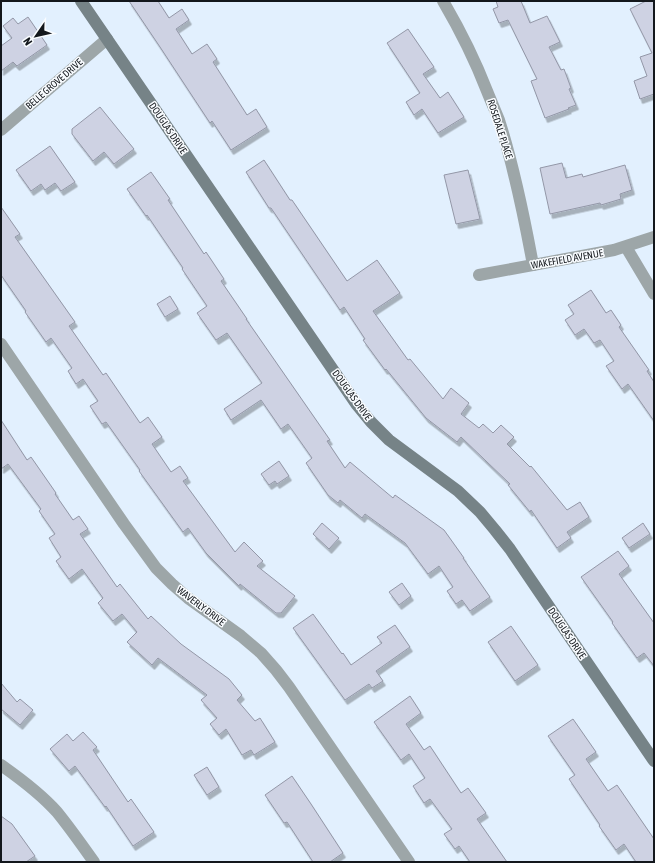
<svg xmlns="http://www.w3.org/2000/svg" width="655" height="863" font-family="'Asap Condensed',sans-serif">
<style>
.building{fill:#ced2e3;stroke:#9397a7;filter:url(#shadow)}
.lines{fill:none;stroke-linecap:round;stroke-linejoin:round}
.street{stroke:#9da6a8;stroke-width:12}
.secondary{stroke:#768387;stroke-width:12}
.labels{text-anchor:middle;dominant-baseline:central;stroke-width:3;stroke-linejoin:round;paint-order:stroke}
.street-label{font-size:10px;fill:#13171c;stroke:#f9fcff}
</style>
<defs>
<filter id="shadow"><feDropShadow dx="2.5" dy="4.5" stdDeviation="0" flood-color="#0004"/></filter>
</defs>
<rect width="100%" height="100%" fill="#e2f0fe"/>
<!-- building -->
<g class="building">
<path d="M129 1H158L169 18 182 9 189 20 176 29 192 54 207 44 217 59 213 62 247 115 256 109 267 127 231 150 212 121 210 123 183 82 160 47Z"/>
<path d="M496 1H521L530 23 547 16 560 42 549 47 561 70 564 69 571 88 569 89 576 105 568 108 569 109 545 118 531 81 537 79 508 20 499 23 493 9 498 7Z"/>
<path d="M646 1H654V94L640 99 634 81 647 76 640 57 652 53 630 9Z"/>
<path d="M28 17 47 45 17 66 13 62 1 71V46L12 38 3 26 13 18 18 24Z"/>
<path d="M408 29 434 67 423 74 440 98 448 92 464 117 438 133 422 109 414 115 406 102 420 93 387 43Z"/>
<path d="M100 107 134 149 114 164 104 152 93 161 72 134V129Z"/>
<path d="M50 146 75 182 61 191 55 183 45 190 41 184 31 191 16 170Z"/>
<path d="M264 160 290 200H292L347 281 377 260 400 293 373 311 408 360 410 359 443 399 451 388 469 403 461 414 479 428 483 424 493 433 501 425 514 437 507 444 530 467 531 466 567 510 580 502 589 517 567 532 571 538 557 548 531 510 530 512 508 485 510 484 461 437 457 442 426 418 386 369 385 370 363 340 365 339 344 307 340 310 271 208H269L246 172Z"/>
<path d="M562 163 566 178 582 174 583 177 625 165 632 190 620 194 621 199 601 205 600 203 550 214 540 168Z"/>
<path d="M468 170 480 219 456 224 444 175Z"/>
<path d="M151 172 170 199 168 200 204 254 206 252 224 279 221 281 247 319H246L330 440 327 441 345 468 350 462 393 498 395 495 444 530 464 558H463L490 597 470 611 462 600 456 604 447 591 453 587 439 566 428 574 405 543 365 514 362 518 340 500 338 503 328 495 306 463 312 458 288 424 281 429 261 400 231 420 224 409 262 383 227 333 216 340 197 313 207 306 182 269 183 268 147 215 146 216 127 189Z"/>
<path d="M1 207 20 234 15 237 75 322 69 326 103 375 106 373 140 423 148 417 162 437 152 444 171 472 180 466 188 478 183 481 235 552 244 542 263 561 257 566 295 596 281 613H276L240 584 239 586 206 553 188 528 183 532 139 471 140 470 106 422 102 424 90 406 98 401 83 379 76 384 68 371 72 368 51 338 46 342 25 312 26 311 1 275Z"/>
<path d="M591 290 606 313 611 310 621 325 619 327 649 370 647 371 654 382V421L628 384 622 389 606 366 614 361 600 340 594 343 584 329 575 335 565 320 574 314 568 305Z"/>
<path d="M170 296 178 309 165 317 157 304Z"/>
<path d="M1 420 27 460 31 457 56 493 55 494 73 520 79 516 88 529 80 534 117 587 120 584 148 619 151 616 181 644 229 679 242 695 237 700 255 721 260 718 275 742 254 755 251 750 242 755 226 729 219 735 210 724 217 718 201 700 207 695 158 658 152 665 127 642 137 632 122 614 113 621 98 603 103 598 82 569 69 579 56 561 61 557 49 538 55 534 39 511 41 509 8 464 1 469Z"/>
<path d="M279 461 289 476 277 484 275 481 269 485 261 474Z"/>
<path d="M322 523 339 538 329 549 313 534Z"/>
<path d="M643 523 650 534 629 548 622 538Z"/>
<path d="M618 551 629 566 619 574 654 623V666L644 653 637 658 612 623 613 622 581 577Z"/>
<path d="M402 583 411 596 399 605 389 592Z"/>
<path d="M313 614 342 654 343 653 351 665 382 643 377 637 395 625 410 647 376 671 383 681 372 688 369 684 345 700 293 628Z"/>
<path d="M511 626 538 665 515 681 488 642Z"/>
<path d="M1 683 17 702 20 699 33 710 20 725 1 709Z"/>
<path d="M410 696 421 713 406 724 424 750 430 746 461 793 468 788 486 813 477 819 507 862H470L459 846 455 849 444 834 452 829 430 799 424 803 413 786 425 778 409 754 401 760 374 722Z"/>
<path d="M573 719 596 752 586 759 608 791 617 785 654 839V862H636L624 844 616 850 599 826 600 825 569 779 575 775 548 736Z"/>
<path d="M83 732 97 747 93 750 128 802 131 799 154 832 133 846 106 806 105 807 75 766 69 771 50 749 67 734 73 741Z"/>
<path d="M207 767 219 787 207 795 194 775Z"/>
<path d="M292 776 311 804 343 853 330 862H313L287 822 284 823 265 795Z"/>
<path d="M1 816 12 824 35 856 26 862H1Z"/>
</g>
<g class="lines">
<!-- street -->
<g class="street">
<path d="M443 1C460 30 475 60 487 91 491 101 495 110 499 120 514 167 524 216 533 265"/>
<path d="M1 130 107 39"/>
<path d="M626 247 654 294"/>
<path d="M479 275 614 250 654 237"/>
<path d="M1 344 124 524 156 568 172 584 188 598 241 636 261 653 276 670 289 687 409 862"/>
<path d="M1 765C21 779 41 794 57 812 70 828 82 845 94 862"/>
</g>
<!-- secondary -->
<path class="secondary" d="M81 1 357 405 371 422 389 440 458 491 480 512 495 530 510 549 654 761"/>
</g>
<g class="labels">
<!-- street labels -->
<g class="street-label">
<text transform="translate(54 84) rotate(-41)">BELLE GROVE DRIVE</text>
<text transform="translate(168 128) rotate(56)">DOUGLAS DRIVE</text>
<text transform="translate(500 129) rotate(72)">ROSEDALE PLACE</text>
<text transform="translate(567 259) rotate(-10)">WAKEFIELD AVENUE</text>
<text transform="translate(352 395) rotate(54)">DOUGLAS DRIVE</text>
<text transform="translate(201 606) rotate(37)">WAVERLY DRIVE</text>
<text transform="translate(567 633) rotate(56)">DOUGLAS DRIVE</text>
</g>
</g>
<!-- border -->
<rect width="655" height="863" fill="none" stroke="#13171c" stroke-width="4"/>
<!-- north arrow -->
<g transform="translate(36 36) rotate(236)" stroke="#f9fcff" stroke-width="3" paint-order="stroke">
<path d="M0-3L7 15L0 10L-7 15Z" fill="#13171c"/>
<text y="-6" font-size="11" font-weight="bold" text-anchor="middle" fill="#13171c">N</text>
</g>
</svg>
